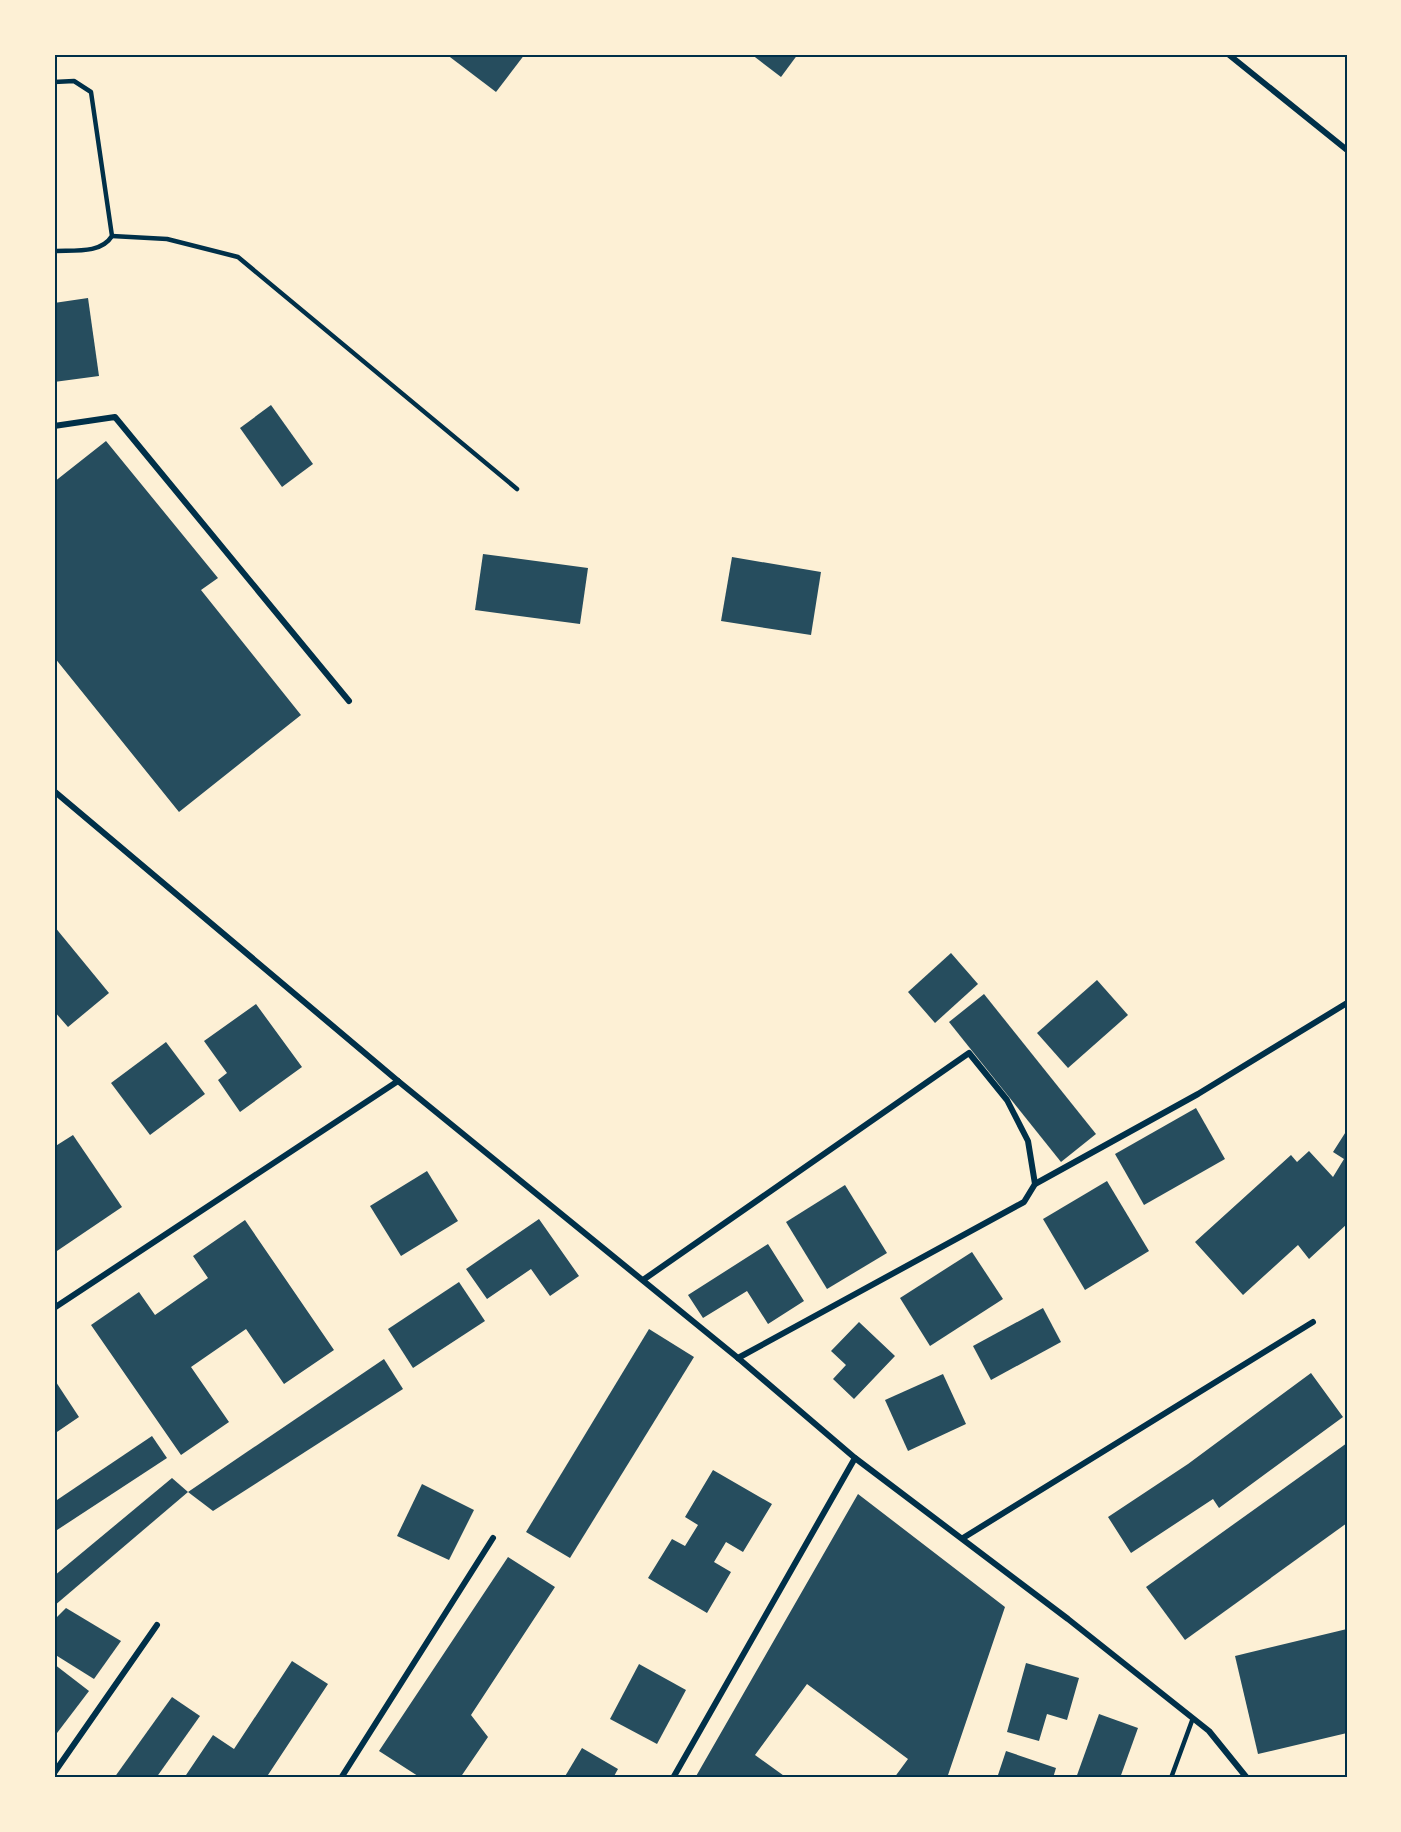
<svg xmlns="http://www.w3.org/2000/svg" width="1401" height="1832" font-family="Signika,sans-serif">
<style>
.building{fill:#264d5e}
.lines{fill:none;stroke-linecap:round;stroke-linejoin:round}
.service{stroke:#003049;stroke-width:4.5}
.minor{stroke:#003049;stroke-width:6}
.neatline{fill:none;stroke:#003049;stroke-width:2}
</style>
<rect width="100%" height="100%" fill="#fdf0d5"/>
<!-- building -->
<g class="building">
<path d="M446 54H525L496 92Z"/>
<path d="M751 54H798L781 77Z"/>
<path d="M88 298 99 376 54 382V303Z"/>
<path d="M271 405 313 464 282 487 240 428Z"/>
<path d="M106 441 218 578 201 590 301 715 179 812 54 657V482Z"/>
<path d="M483 554 588 568 580 624 475 610Z"/>
<path d="M732 557 821 572 811 635 721 621Z"/>
<path d="M54 926 109 993 68 1027 54 1011Z"/>
<path d="M951 953 978 984 935 1023 908 992Z"/>
<path d="M1097 980 1128 1015 1068 1068 1037 1033Z"/>
<path d="M984 994 1096 1134 1061 1162 949 1022Z"/>
<path d="M256 1004 302 1067 240 1112 218 1080 227 1073 204 1041Z"/>
<path d="M166 1042 205 1094 150 1135 111 1083Z"/>
<path d="M1196 1108 1225 1159 1144 1205 1115 1154Z"/>
<path d="M1347 1130V1224L1309 1259 1298 1245 1243 1295 1195 1242 1291 1155 1297 1162 1309 1151 1333 1177 1344 1159 1333 1152Z"/>
<path d="M73 1135 122 1207 54 1253V1147Z"/>
<path d="M427 1171 458 1221 401 1256 370 1206Z"/>
<path d="M1107 1181 1149 1251 1085 1290 1043 1219Z"/>
<path d="M845 1185 887 1253 827 1289 786 1222Z"/>
<path d="M539 1219 579 1276 550 1296 531 1269 487 1299 466 1269Z"/>
<path d="M245 1220 334 1350 284 1384 246 1329 191 1367 229 1422 181 1455 91 1325 139 1292 155 1315 208 1278 193 1256Z"/>
<path d="M768 1244 804 1301 768 1324 747 1291 703 1318 688 1295Z"/>
<path d="M972 1252 1003 1299 930 1346 900 1298Z"/>
<path d="M459 1282 485 1321 413 1368 388 1329Z"/>
<path d="M1043 1308 1061 1342 991 1380 973 1346Z"/>
<path d="M859 1322 895 1356 854 1399 833 1379 846 1365 831 1351Z"/>
<path d="M649 1329 694 1357 570 1558 526 1532Z"/>
<path d="M384 1359 403 1389 213 1511 188 1492Z"/>
<path d="M1311 1373 1343 1417 1219 1508 1213 1499 1131 1553 1108 1517 1188 1464Z"/>
<path d="M943 1374 966 1424 908 1451 885 1400Z"/>
<path d="M54 1379 79 1417 54 1434Z"/>
<path d="M152 1436 167 1458 54 1532V1502Z"/>
<path d="M1347 1443V1523L1185 1640 1146 1587Z"/>
<path d="M713 1470 772 1504 743 1552 726 1542 714 1562 731 1572 707 1613 648 1578 672 1539 685 1546 698 1525 685 1517Z"/>
<path d="M172 1478 188 1492 54 1606V1576Z"/>
<path d="M422 1484 474 1510 449 1560 397 1536Z"/>
<path d="M858 1494 1005 1607 947 1778H894L908 1759 807 1684 755 1755 787 1778H695Z"/>
<path d="M508 1557 555 1587 471 1715 488 1737 460 1778H421L379 1751Z"/>
<path d="M66 1608 121 1641 94 1679 54 1654V1620Z"/>
<path d="M1347 1629V1733L1258 1754 1235 1656Z"/>
<path d="M292 1661 328 1684 266 1778H184L213 1735 234 1749Z"/>
<path d="M1026 1663 1079 1678 1067 1720 1047 1714 1039 1741 1007 1732Z"/>
<path d="M54 1664 89 1691 54 1737Z"/>
<path d="M639 1664 686 1690 657 1744 610 1719Z"/>
<path d="M172 1697 200 1716 156 1778H114Z"/>
<path d="M1099 1714 1138 1728 1120 1778H1076Z"/>
<path d="M582 1748 618 1769 613 1778H564Z"/>
<path d="M1006 1751 1056 1768 1053 1778H997Z"/>
</g>
<g class="lines">
<!-- service -->
<g class="service">
<path d="M54 82 74 81 91 92 112 236C101 254 74 250 54 251"/>
<path d="M112 236 167 239 238 257 517 489"/>
<path d="M1171 1778 1193 1718"/>
</g>
<!-- minor -->
<g class="minor">
<path d="M1228 54 1347 150"/>
<path d="M54 426 115 417 349 701"/>
<path d="M54 791 398 1081 738 1358 855 1458 1068 1619 1209 1731 1247 1778"/>
<path d="M643 1280 969 1053 1007 1100 1028 1141 1035 1184"/>
<path d="M54 1308 398 1081"/>
<path d="M738 1358 1024 1202 1035 1184 1198 1094 1347 1003"/>
<path d="M963 1538 1313 1322"/>
<path d="M54 1773 157 1625"/>
<path d="M341 1778 493 1538"/>
<path d="M673 1778 855 1458"/>
</g>
</g>
<!-- border -->
<rect width="1401" height="1832" fill="none" stroke="#fdf0d5" stroke-width="111"/>
<rect x="56" y="56" width="1290" height="1720" class="neatline"/>
</svg>
